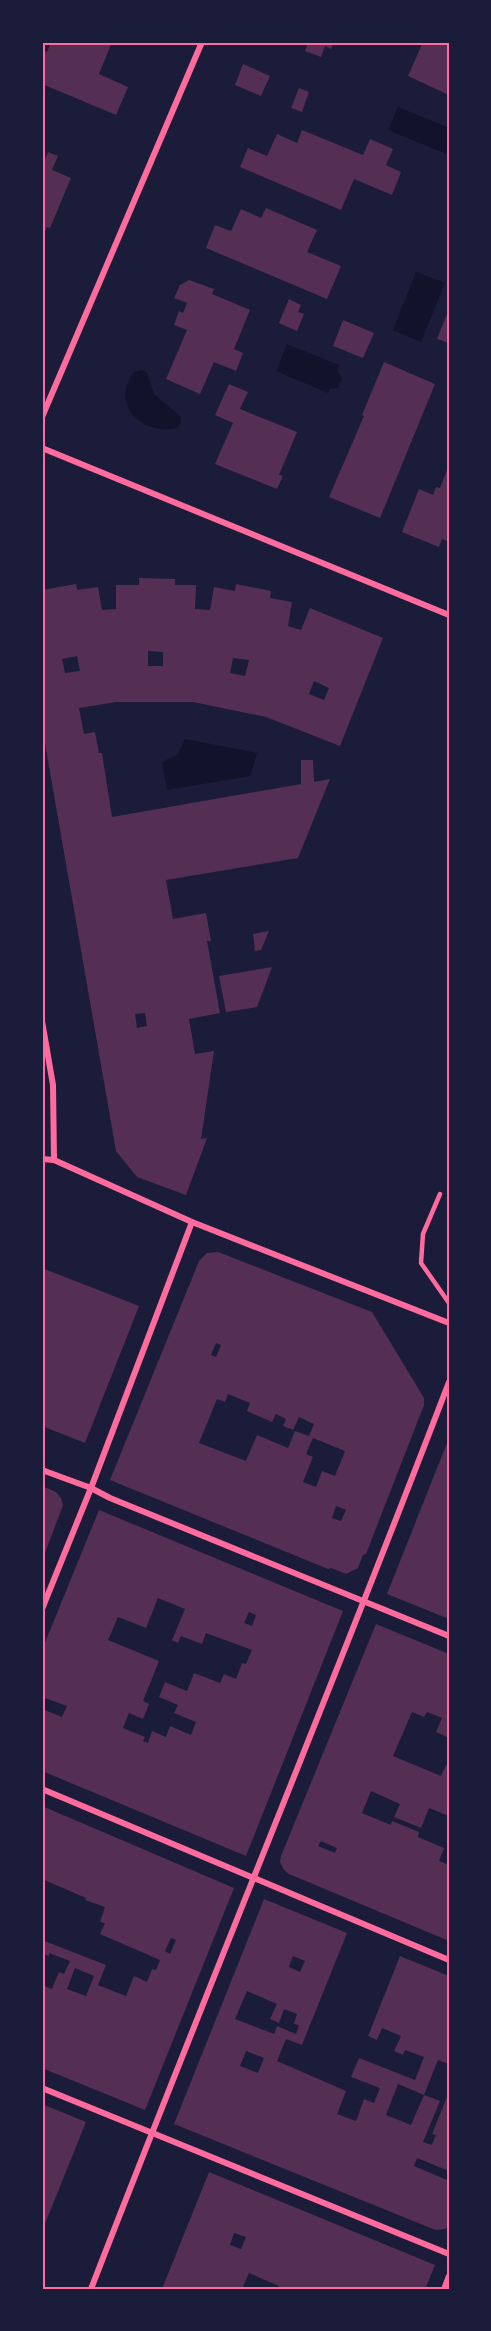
<svg xmlns="http://www.w3.org/2000/svg" width="491" height="2331" font-family="'PT Sans',sans-serif">
<style>
.water{fill:#12122b}
.building{fill:#542f53;fill-rule:evenodd}
.lines{fill:none;stroke-linecap:round;stroke-linejoin:round}
.service{stroke:#ff6b9d;stroke-width:4.5}
.minor{stroke:#ff6b9d;stroke-width:6}
.neatline{fill:none;stroke:#ff6b9d;stroke-width:2}
</style>
<rect width="100%" height="100%" fill="#1b1b3a"/>
<!-- water -->
<g class="water">
<path d="M398 107 449 128V155L388 130Z"/>
<path d="M416 272 445 283 421 342 393 330Z"/>
<path d="M287 344 339 365 338 371 342 379 338 388 330 389 328 393 276 371Z"/>
<path d="M142 370 147 373 154 394 181 417V422L177 428C143 436 109 405 134 372Z"/>
<path d="M185 739 257 753 250 776 167 790 162 762 178 754Z"/>
</g>
<!-- building -->
<g class="building">
<path d="M51 42H112L99 74 128 87 116 115 42 84V50L47 52Z"/>
<path d="M308 42H334L331 49 325 46 321 57 305 51Z"/>
<path d="M423 42H449V95L408 76Z"/>
<path d="M243 64 270 76 261 96 235 85Z"/>
<path d="M299 88 309 92 302 112 291 108Z"/>
<path d="M302 130 363 155 370 139 393 149 386 165 401 172 392 195 354 179 341 210 240 167 248 148 267 156 277 134 297 143Z"/>
<path d="M48 152 58 156 52 170 71 178 50 228 47 227 42 238V166Z"/>
<path d="M266 208 317 230 307 252 341 266 327 299 206 248 215 225 231 231 241 209 261 218Z"/>
<path d="M189 280 214 289 212 294 250 310 234 349 243 353 236 371 214 362 200 394 166 379 187 330 174 325 179 311 183 313 187 303 174 298 180 285Z"/>
<path d="M289 299 301 305 298 312 304 314 297 331 279 323Z"/>
<path d="M449 309V343L437 339Z"/>
<path d="M343 320 374 333 363 358 333 346Z"/>
<path d="M384 362 435 384 380 518 329 497 364 416 362 415Z"/>
<path d="M229 384 248 392 240 409 297 432 279 475 283 476 277 489 215 464 233 423 215 415Z"/>
<path d="M449 465V542L442 539 439 547 402 532 419 489 433 495 436 487 440 488Z"/>
<path d="M139 578 175 579V585H196L195 609 210 610 214 587 235 591 236 584 271 591 270 598 292 602 288 626 301 630 310 608 383 638 340 746 266 717 193 702H116L79 708 84 734 95 732 99 753H102L112 817 301 784V760H313L314 782 330 779 298 858 166 880 173 919 206 913 211 941H207L220 1013 189 1019 195 1054 214 1051 201 1139 207 1138 186 1195 137 1177 116 1151 42 726V590L76 584 77 590 98 587 102 610 116 609V585H139ZM148 651 163 652V666H148ZM77 656 80 671 65 673 62 659ZM233 658 249 660 245 676 230 673ZM314 681 329 688 324 700 309 694ZM145 1013 147 1026 137 1028 135 1014Z"/>
<path d="M269 931 261 950 255 951 253 934Z"/>
<path d="M272 967 257 1007 226 1012 219 976Z"/>
<path d="M218 1252 372 1312 424 1398V1405L366 1554 363 1555 358 1568 346 1574 331 1568 328 1569 110 1480 199 1261 207 1253ZM216 1343 221 1345 216 1357 211 1355ZM228 1394 250 1403 247 1411 272 1422 276 1414 286 1419 283 1426 293 1430 299 1417 314 1424 309 1436 295 1431 288 1448 257 1435 246 1461 199 1443 217 1399 225 1402ZM313 1438 345 1451 335 1476 322 1471 316 1487 303 1482 313 1457 306 1454ZM336 1506 346 1510 341 1521 332 1518Z"/>
<path d="M42 1268 139 1306 85 1443 42 1426Z"/>
<path d="M449 1438V1619L387 1594Z"/>
<path d="M42 1486 56 1492 61 1498 63 1505 42 1561Z"/>
<path d="M99 1510 343 1611 246 1856 42 1771V1709L62 1717 67 1706 45 1698 42 1705V1650ZM158 1598 185 1609 172 1640 178 1643 181 1636 202 1644 206 1633 252 1650 246 1664 242 1663 236 1679 224 1674 220 1683 194 1673 187 1691 165 1682 159 1697 178 1705 174 1713 196 1722 191 1735 170 1726 166 1737 152 1731 148 1743 143 1741 145 1737 123 1728 129 1713 143 1719 149 1704 143 1701 159 1661 108 1640 118 1617 146 1628ZM249 1612 256 1615 252 1626 244 1623Z"/>
<path d="M376 1624 449 1654V1738L436 1732 442 1718 427 1712 424 1717 412 1712 393 1756 441 1776 446 1765 449 1766V1816L429 1808 421 1828 394 1817 400 1804 371 1791 362 1813 391 1825 392 1821 419 1832 418 1837 444 1848 439 1861 449 1865V1941L289 1874 284 1870 280 1862 281 1856ZM321 1841 337 1848 335 1853 318 1846Z"/>
<path d="M42 1806 234 1888 145 2110 42 2068V1985L52 1989 59 1972 64 1974 70 1961 49 1953V1956L42 1953V1940L106 1965 98 1985 126 1996 134 1976 147 1982 152 1969 156 1970 160 1960 100 1934 105 1923 100 1922 105 1907 85 1900 86 1898 42 1879ZM171 1938 176 1940 170 1954 165 1951ZM75 1968 94 1976 86 1996 67 1989Z"/>
<path d="M264 1899 347 1933 302 2045 286 2039 277 2061 346 2091 337 2114 356 2121 364 2099 374 2103 380 2088 351 2077 359 2058 415 2080 424 2057 405 2050 403 2055 394 2051 401 2036 382 2028 377 2040 368 2036 400 1956 449 1976V2064L438 2060 424 2095 398 2084 386 2115 411 2125 424 2095 440 2101 423 2142 432 2145 436 2135 432 2134 449 2092V2171L417 2158 414 2166 447 2180 449 2175V2226L445 2229 436 2230 428 2227 174 2124ZM293 1956 305 1961 300 1972 289 1967ZM247 1991 277 2004 270 2019 279 2023 284 2009 297 2014 294 2024 299 2025 296 2034 277 2026 274 2034 235 2019ZM246 2051 264 2058 258 2073 240 2066Z"/>
<path d="M42 2104 86 2122 42 2231Z"/>
<path d="M209 2172 435 2265 425 2289H277L279 2286 249 2273 242 2289H162ZM234 2233 246 2237 241 2249 230 2245Z"/>
</g>
<g class="lines">
<!-- service -->
<path class="service" d="M440 1194 423 1234 421 1263 449 1303"/>
<!-- minor -->
<g class="minor">
<path d="M42 417 202 42"/>
<path d="M42 448 449 615"/>
<path d="M42 1021 53 1085 54 1160"/>
<path d="M42 1159 54 1160 192 1222 449 1323"/>
<path d="M42 1470 91 1488 110 1498 449 1636"/>
<path d="M42 1609 91 1488 192 1222"/>
<path d="M42 1789 449 1960"/>
<path d="M42 2088 449 2254"/>
<path d="M91 2289C208 1986 333 1686 449 1382"/>
<path d="M444 2289 449 2276"/>
</g>
</g>
<!-- border -->
<rect width="491" height="2331" fill="none" stroke="#1b1b3a" stroke-width="87"/>
<rect x="44" y="44" width="404" height="2244" class="neatline"/>
</svg>
